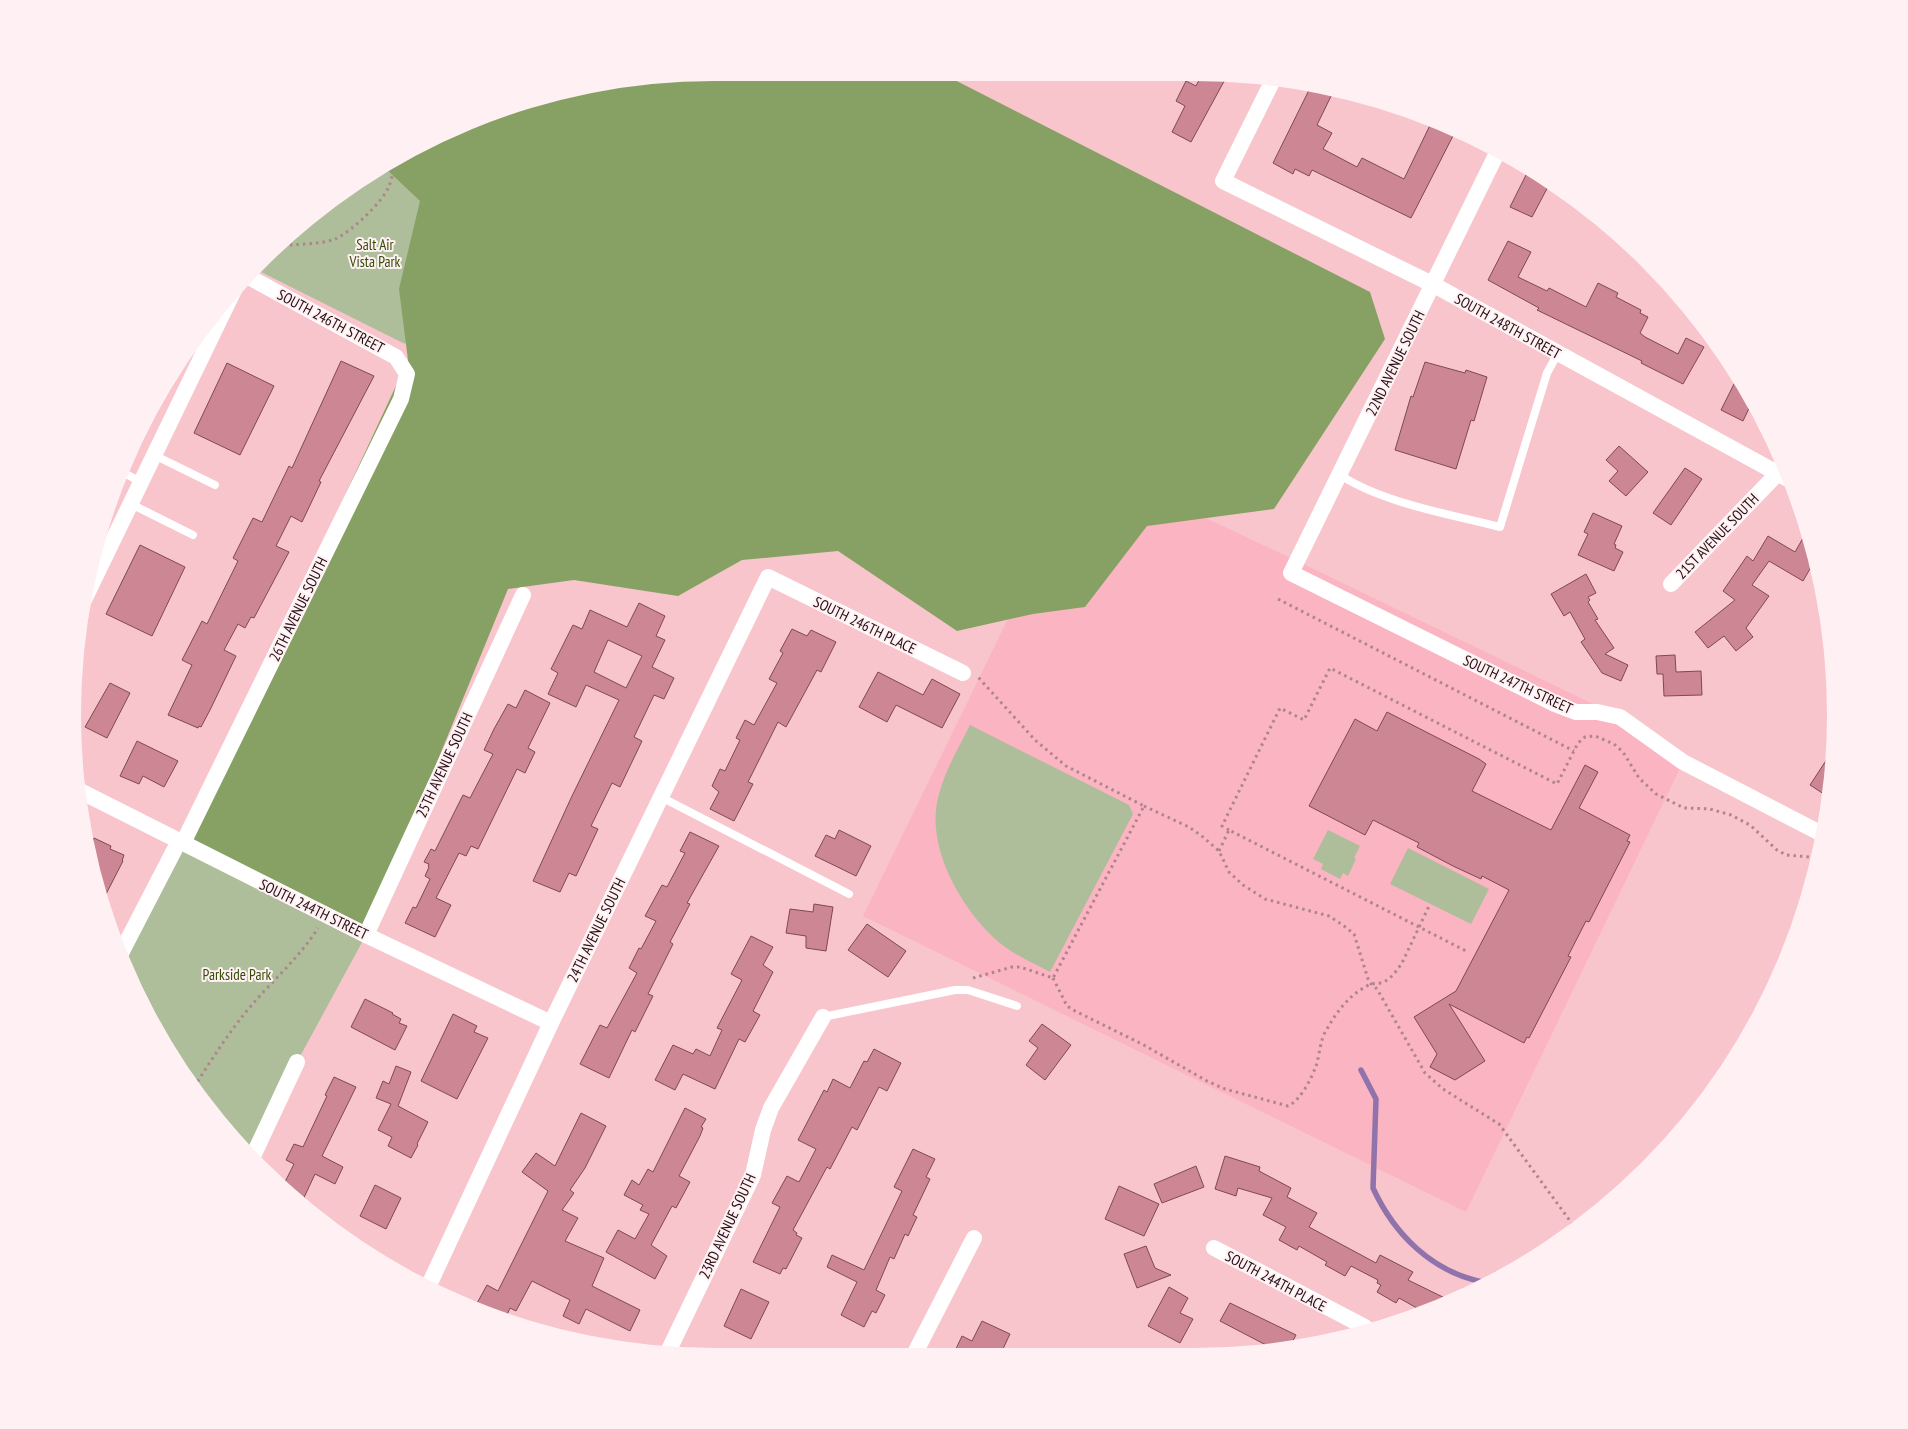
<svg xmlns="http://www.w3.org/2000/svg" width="1908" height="1429" font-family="'PT Sans Narrow',sans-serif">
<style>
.built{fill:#fbb4c1}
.green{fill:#aebe9a}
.forest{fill:#87a164}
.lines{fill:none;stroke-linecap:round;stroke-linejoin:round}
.stream{stroke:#9073ab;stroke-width:5.5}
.building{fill:#cd8693;stroke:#7e4953;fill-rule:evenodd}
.path{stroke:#ae858c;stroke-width:3;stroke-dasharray:2.5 4;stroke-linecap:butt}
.lane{stroke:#fff;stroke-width:8}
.street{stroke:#fff;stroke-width:16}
.labels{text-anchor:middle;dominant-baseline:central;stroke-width:4;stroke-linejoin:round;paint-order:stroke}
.park-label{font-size:15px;fill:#344b05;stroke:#fff1f3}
.street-label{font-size:15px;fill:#230d12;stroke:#fff1f3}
</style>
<rect width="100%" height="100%" fill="#f8c5cd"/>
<!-- built -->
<path class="built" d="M1085 461 1297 561 1620 717 1683 762 1466 1212 863 916Z"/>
<!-- green -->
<g class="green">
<path d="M519 106 521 108 405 344 261 272 271 253 291 232 393 159Z"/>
<path d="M970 725 1129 805 1133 814 1050 972C1031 962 1010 953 994 938 960 906 926 847 938 798 944 772 958 749 970 725Z"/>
<path d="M1328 830 1360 846 1354 858 1356 859 1348 876 1343 873 1340 879 1321 869 1323 864 1313 859Z"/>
<path d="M183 843 366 935 297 1062 253 1156 205 1105 122 961Z"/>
<path d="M1408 848 1489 889 1471 924 1390 884Z"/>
</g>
<!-- forest -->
<path class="forest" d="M715 73H941L1370 292 1385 339 1274 509 1147 526 1085 607 1033 614 957 631 838 551 742 560 678 596 574 580 508 589 366 935 183 843 408 360 399 289 420 201 383 166 393 159 548 94Z"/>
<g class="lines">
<!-- stream -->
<path class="stream" d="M1361 1070 1376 1099 1373 1188C1394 1234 1432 1272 1483 1282"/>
</g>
<!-- building -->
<g class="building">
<path d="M1202 74H1228L1191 142 1172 132 1185 106 1176 101 1186 81 1196 86Z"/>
<path d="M1311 86 1334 90 1317 125 1332 133 1323 149 1357 167 1362 158 1404 179 1433 119 1456 130 1411 218 1312 170 1309 176 1295 169 1293 174 1273 163Z"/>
<path d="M1529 169 1551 181 1532 217 1510 207Z"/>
<path d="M1508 241 1531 252 1518 277 1547 291 1549 288 1586 307 1598 283 1618 293 1616 297 1641 310 1640 313 1648 317 1640 333 1645 337 1678 354 1686 338 1704 347 1683 384 1641 363 1642 361 1537 310 1539 308 1488 280Z"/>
<path d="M341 361 374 376 319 481 321 482 302 522 291 516 276 546 289 552 254 618 251 617 245 628 238 624 224 650 236 656 210 710 201 727 199 726 198 728 168 715 192 665 182 660 202 621 207 624 238 561 233 558 253 518 262 522 289 466 292 468Z"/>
<path d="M1425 362 1465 373 1466 370 1487 377 1474 421 1471 420 1456 469 1395 450 1411 396 1413 397Z"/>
<path d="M227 363 274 386 240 455 194 433Z"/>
<path d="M1737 378 1752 402 1743 421 1721 410Z"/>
<path d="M1619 446 1648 472 1626 496 1609 481 1618 471 1606 460Z"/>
<path d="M1685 468 1702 479 1671 525 1653 513Z"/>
<path d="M1593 513 1622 526 1614 544 1616 545 1615 548 1623 552 1614 571 1578 555 1588 534 1584 532Z"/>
<path d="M1807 531 1814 549 1815 560 1803 581 1769 561 1752 585 1769 596 1746 628 1753 637 1736 651 1724 636 1708 648 1695 632 1735 600 1723 591 1747 556 1753 561 1768 536 1795 552Z"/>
<path d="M140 545 185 567 152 636 106 614Z"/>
<path d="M1586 574 1596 593 1588 597 1590 600 1588 602 1598 619 1595 620 1614 648 1605 654 1628 665 1621 681 1602 673 1581 642 1585 639 1570 612 1564 616 1551 594Z"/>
<path d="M639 603 665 616 656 636 665 640 652 667 674 678 664 699 654 695 634 737 642 741 620 787 612 783 591 826 598 829 576 876 569 873 560 892 533 881 572 796 619 700 586 685 576 707 548 694 558 673 551 669 573 625 582 629 590 610 627 627ZM608 640 642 656 626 688 594 672Z"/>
<path d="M792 629 807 636 811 630 836 642 821 672 817 670 786 727 778 722 748 782 753 784 734 821 710 809 719 792 712 786 720 769 725 771 740 740 736 738 745 720 754 725 777 683 769 679 783 653 780 651Z"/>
<path d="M1675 655 1676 672 1701 671 1702 695 1664 696 1663 674H1657L1656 656Z"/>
<path d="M878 672 923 695 932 679 960 694 942 728 896 705 887 722 859 707Z"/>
<path d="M110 683 130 693 107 738 85 727Z"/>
<path d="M525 690 550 703 528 748 535 752 525 773 517 769 478 849 471 846 466 856 459 853 436 898 451 905 435 937 405 923 413 907 416 908 430 879 425 876 429 867 428 866 429 864 424 862 431 849 435 851 463 795 470 798 493 754 484 750 494 729 508 704 516 708Z"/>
<path d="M1387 712 1479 759 1486 764 1472 791 1551 830 1585 765 1598 772 1579 808 1630 835 1627 841 1630 842 1589 922 1586 921 1568 956 1571 957 1529 1038 1527 1037 1524 1043 1449 1004 1485 1061 1455 1080 1430 1067 1437 1054 1414 1017 1456 991 1509 890 1482 876 1481 879 1453 866 1417 847 1419 843 1373 820 1365 835 1309 806 1355 719 1377 731Z"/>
<path d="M137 741 178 761 164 787 143 776 139 784 120 776Z"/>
<path d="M1831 753 1830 783V798L1810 785Z"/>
<path d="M839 830 871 846 856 876 815 856 826 835 835 839Z"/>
<path d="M690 832 719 846 687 903 690 904 670 942 673 944 648 994 653 996 635 1032 632 1030 609 1078 580 1064 600 1025 607 1028 637 973 629 968 639 948 641 949 656 921 645 916 662 885 667 887 685 853 680 851Z"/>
<path d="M85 838 93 841 94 838 111 846 110 849 124 855 122 861H123L103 900Z"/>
<path d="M814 904 833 907 826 951 806 948V936L786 933 790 909 813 912Z"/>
<path d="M867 924 906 951 888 977 848 950Z"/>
<path d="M751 936 773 947 763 965 773 972 753 1011 760 1015 745 1042 739 1039 715 1089 683 1074 675 1090 655 1080 673 1045 693 1054 696 1049 710 1056 722 1030 717 1028 742 980 731 974Z"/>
<path d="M365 999 393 1013 392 1014 401 1019 399 1023 407 1026 395 1050 351 1027Z"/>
<path d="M453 1014 477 1026 474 1032 488 1038 457 1099 421 1081Z"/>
<path d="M1042 1024 1071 1045 1045 1080 1026 1065 1038 1048 1029 1041Z"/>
<path d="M874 1049 901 1063 887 1091 879 1087 857 1130 852 1127 830 1169 827 1167 793 1230 797 1233 796 1235 802 1238 786 1269 783 1268 780 1274 753 1262 780 1207 772 1203 787 1176 799 1182 816 1149 798 1140 824 1090 827 1092 833 1079 850 1088 864 1061 867 1062Z"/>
<path d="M396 1066 411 1072 398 1106 428 1122 417 1144 418 1145 411 1158 388 1146 392 1137 378 1130 391 1104 376 1098 383 1081 389 1084Z"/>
<path d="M334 1077 356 1087 322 1156 343 1167 335 1184 315 1174 301 1204 282 1188 294 1164 286 1160 294 1144 303 1147 327 1096 325 1095Z"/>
<path d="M685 1108 706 1119 701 1127 703 1128 700 1136 679 1176 690 1182 676 1208 672 1206 651 1245 667 1256 655 1279 606 1252 618 1230 635 1239 649 1214 640 1210 643 1205 624 1195 632 1180 639 1185 648 1169 653 1172Z"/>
<path d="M581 1113 606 1126 585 1168 570 1190 574 1193 562 1210 578 1218 565 1241 604 1258 592 1286 640 1310 630 1331 586 1309 579 1324 563 1316 570 1300 532 1281 516 1311 510 1308 506 1317 476 1305 487 1285 498 1291 548 1191 522 1172 536 1153 555 1166Z"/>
<path d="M913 1149 935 1159 926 1177 930 1179 913 1215 917 1217 908 1236 905 1234 894 1259 890 1257 876 1290 885 1295 876 1313 872 1311 864 1327 841 1315 857 1282 827 1267 832 1255 864 1270 902 1191 894 1187Z"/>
<path d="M1225 1156 1260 1167 1259 1171 1291 1188 1287 1197 1317 1213 1309 1227 1376 1263 1380 1255 1413 1272 1408 1280 1451 1301 1439 1308 1424 1312 1399 1298 1396 1303 1377 1292 1381 1285 1377 1283 1378 1280 1351 1266 1345 1276 1325 1265 1327 1262 1299 1246 1297 1250 1279 1240 1286 1227 1263 1215 1272 1198 1238 1188 1236 1196 1215 1189Z"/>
<path d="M1196 1166 1204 1187 1162 1203 1154 1184Z"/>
<path d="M375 1185 401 1198 386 1229 360 1216Z"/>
<path d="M1119 1186 1159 1204 1144 1236 1105 1219Z"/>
<path d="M1146 1246 1155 1268 1171 1275 1137 1288 1124 1254Z"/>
<path d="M1169 1287 1188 1298 1180 1313 1193 1319 1180 1343 1148 1326Z"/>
<path d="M741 1289 769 1302 751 1339 724 1326Z"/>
<path d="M1230 1303 1296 1335 1289 1348 1278 1351H1263L1266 1345 1220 1321Z"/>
<path d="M982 1321 1010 1334 1001 1353H954L962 1336 972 1341Z"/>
</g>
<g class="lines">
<!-- path -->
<g class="path">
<path d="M277 246C294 244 319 245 335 239 351 232 383 202 389 186 393 177 393 168 392 159"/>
<path d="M1278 599 1574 751"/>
<path d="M1144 806 1189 827 1203 837 1219 851 1229 872 1243 885 1265 899 1329 916 1344 926 1354 934 1369 982 1377 989 1425 1073 1443 1089 1499 1124 1576 1229"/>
<path d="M1229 830 1222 826 1280 708 1304 720 1330 668 1557 784 1578 743 1585 737 1595 736 1614 744 1623 752 1639 778 1656 794 1684 808 1710 809 1731 815 1750 825 1777 850 1786 855 1810 857 1815 861"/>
<path d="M1219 851 1229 830 1468 952"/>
<path d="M973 978 1012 967H1020L1053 978 1144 806 1066 766 1035 740 978 677"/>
<path d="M1053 978 1067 1006 1075 1011 1142 1044 1207 1081 1225 1089 1288 1106C1301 1100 1311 1079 1316 1066 1320 1054 1320 1039 1327 1029 1337 1011 1350 994 1369 985 1373 983 1376 984 1380 983 1390 981 1397 970 1402 963L1430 904"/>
<path d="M194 1087C212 1059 229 1032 250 1007 272 981 300 957 318 928"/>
</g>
<!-- lane -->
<g class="lane">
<path d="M154 455 215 485"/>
<path d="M124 473 141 482"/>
<path d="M1340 475C1383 503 1449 514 1500 527L1547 373 1558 353"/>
<path d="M131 504 193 535"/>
<path d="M661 797 849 894"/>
<path d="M823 1017 955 990H968L1017 1006"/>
</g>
<!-- street -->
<g class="street">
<path d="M1273 80 1223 181 1434 285 1788 479"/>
<path d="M1497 153 1291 573 1555 704 1576 712H1597L1620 717 1683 762 1822 834"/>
<path d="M1671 584 1777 474 1781 466"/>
<path d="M84 600 235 288"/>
<path d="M78 790 366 935 551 1023"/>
<path d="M183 843 401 399 407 374 396 357 247 276"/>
<path d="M366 935 523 595"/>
<path d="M120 955 179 841"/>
<path d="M253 1156 297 1062"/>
<path d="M1214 1248 1365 1327"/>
<path d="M429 1285 551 1023 768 577 963 673"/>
<path d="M915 1353 974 1238"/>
<path d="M667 1354 753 1175 763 1130 771 1108 823 1017"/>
</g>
</g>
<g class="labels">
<!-- park labels -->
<g class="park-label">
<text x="375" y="244">Salt Air<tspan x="375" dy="17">Vista Park</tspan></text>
<text x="237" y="974">Parkside Park</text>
</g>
<!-- street labels -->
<g class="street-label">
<text transform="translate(331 321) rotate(28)">SOUTH 246TH STREET</text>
<text transform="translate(1508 326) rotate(29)">SOUTH 248TH STREET</text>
<text transform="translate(1395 363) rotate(-64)">22ND AVENUE SOUTH</text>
<text transform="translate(1717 536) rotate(-46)">21ST AVENUE SOUTH</text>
<text transform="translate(298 609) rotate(-64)">26TH AVENUE SOUTH</text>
<text transform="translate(865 625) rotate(26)">SOUTH 246TH PLACE</text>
<text transform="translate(1518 684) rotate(25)">SOUTH 247TH STREET</text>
<text transform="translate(444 765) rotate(-65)">25TH AVENUE SOUTH</text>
<text transform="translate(314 909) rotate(26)">SOUTH 244TH STREET</text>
<text transform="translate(596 930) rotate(-64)">24TH AVENUE SOUTH</text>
<text transform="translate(727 1226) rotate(-65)">23RD AVENUE SOUTH</text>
<text transform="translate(1276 1281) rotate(28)">SOUTH 244TH PLACE</text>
</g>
</g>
<!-- crop -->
<path d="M0 0H1908V1429H0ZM714 81H1194A633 633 0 0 1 1827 714V715A633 633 0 0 1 1194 1348H714A633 633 0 0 1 81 715V714A633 633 0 0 1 714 81Z" fill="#fff1f3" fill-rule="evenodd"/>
</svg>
